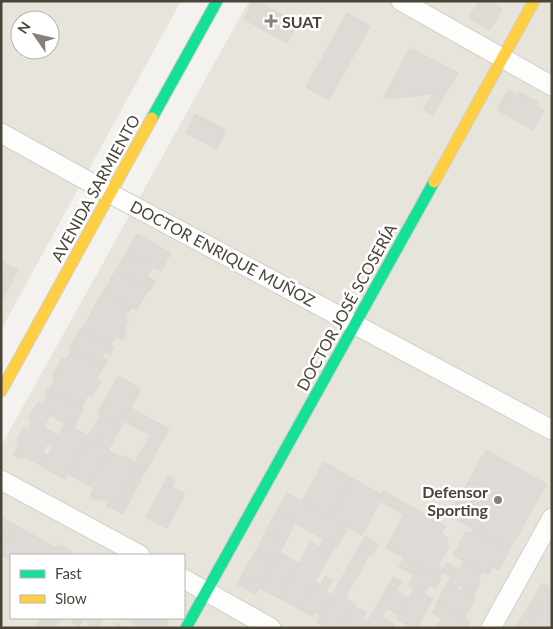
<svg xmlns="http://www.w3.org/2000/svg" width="553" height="629" font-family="Lato,sans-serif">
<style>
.residential{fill:#e7e4dc;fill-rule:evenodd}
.building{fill:#dedbd6;stroke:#dcd9d4}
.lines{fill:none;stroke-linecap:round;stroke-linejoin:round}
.street-casing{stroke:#d2d0cb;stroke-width:21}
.fast-casing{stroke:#d3cfc5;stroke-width:13}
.slow-casing{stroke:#d3cfc5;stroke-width:13}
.street{stroke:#fdfdfc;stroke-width:19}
.fast{stroke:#16e098;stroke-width:11}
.slow{stroke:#ffcf43;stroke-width:11}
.poi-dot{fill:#868178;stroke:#fff;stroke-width:2}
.labels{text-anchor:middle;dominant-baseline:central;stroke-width:5;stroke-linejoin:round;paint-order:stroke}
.poi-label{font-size:16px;font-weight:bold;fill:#4b4439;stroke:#fff;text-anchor:start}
.street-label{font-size:16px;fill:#4b4439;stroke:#fff}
</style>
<rect width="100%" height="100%" fill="#f4f2ee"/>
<!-- residential -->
<g class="residential">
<path d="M1 1H181L1 330ZM20 20H50V50H20Z"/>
<path d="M249 1H552V628H1V446ZM11 555H184V618H11Z"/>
</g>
<!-- building -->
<g class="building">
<path d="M253 1H257L298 23 287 43 244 19Z"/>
<path d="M479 1H489L502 9 490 30 469 18Z"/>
<path d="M347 13 370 26 329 100 306 87Z"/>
<path d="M410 48 458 73 433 115 423 109 433 94 383 99Z"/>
<path d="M508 90 518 95 519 92 538 102 536 106 544 110 533 130 497 110Z"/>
<path d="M195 114 226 130 217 149 186 133Z"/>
<path d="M137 234 171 253 161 271 127 252Z"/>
<path d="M127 252 153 267 147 276 155 281 150 291 115 271Z"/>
<path d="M1 261 18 270 1 302Z"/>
<path d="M115 271 148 289 137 310 104 292Z"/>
<path d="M103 291 132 307 125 318 129 320 124 330 127 332 123 340 116 336 110 346 82 330Z"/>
<path d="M80 329 114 348 110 355 105 352 102 357 108 361 103 368 69 348Z"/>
<path d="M72 350 103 368 96 379 101 381 92 397 88 395 82 406 50 389 55 379 52 377 62 358 66 360Z"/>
<path d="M118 376 141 389 121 427 97 414Z"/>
<path d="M48 388 84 408 73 428 50 415 43 428 59 435 52 447 47 444 43 452 48 455 42 466 24 456 22 459 13 454 19 445 16 443 24 427 28 429 32 422 28 420 38 402 41 404 47 396 45 394Z"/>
<path d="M131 408 169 429 145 472 134 464 150 435 124 421Z"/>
<path d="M100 416 121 427 108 450 94 442 97 436 90 433Z"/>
<path d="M65 423 88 436 65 479 42 467Z"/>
<path d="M90 433 97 436 94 442 108 450 89 485 68 474Z"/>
<path d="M108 450 123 458 124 456 134 461 132 463 138 466 114 510 106 506 108 502 100 498 98 501 90 497 94 488 89 485Z"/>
<path d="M486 450 547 484 510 549 449 516Z"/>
<path d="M324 462 352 478 331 517 302 501Z"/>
<path d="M137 468 145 472 123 514 115 509Z"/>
<path d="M168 476 175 480 172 487 185 494 167 528 146 517Z"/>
<path d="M352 478 383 496 362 535 331 517Z"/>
<path d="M383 491 446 526 441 534 449 539 446 545 449 546 438 566 444 569 439 577 386 548 404 515 380 501 383 496 380 494Z"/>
<path d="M287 493 348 527 337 547 276 512Z"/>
<path d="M276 512 295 523 285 543 265 532Z"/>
<path d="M1 517 15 525 1 550Z"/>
<path d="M15 525 54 547 49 555H11V560L1 555V550Z"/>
<path d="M473 529 510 549 499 570 493 567 488 575 453 555 466 532 470 534Z"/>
<path d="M266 532 285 543 273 564 254 554Z"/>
<path d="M365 536 378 544 371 556 369 555 345 598 355 604 341 628H330L325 625 324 626 317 622Z"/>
<path d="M324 539 335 546 299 609 279 598 311 542 319 547Z"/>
<path d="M58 544 74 553 73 555H49L54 547 56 548Z"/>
<path d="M279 552 299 563 279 598 259 588Z"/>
<path d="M254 554 273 564 261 585 242 575Z"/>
<path d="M404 558 441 579 436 589 429 585 424 594 409 585 414 575 399 567Z"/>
<path d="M464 561 482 571 478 579 481 581 473 597 462 591 464 588 459 585 457 588 448 582 451 577 442 572 447 563 459 570Z"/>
<path d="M242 575 261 585 256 594 237 584Z"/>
<path d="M325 576 333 580 326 591 332 595 321 615 315 612 313 616 299 609 314 581 321 585Z"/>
<path d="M393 577 402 582 396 590 409 598 399 615 387 608 382 617 394 624 392 628H377L372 625 370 628H364Z"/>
<path d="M448 582 475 598 465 617 437 602Z"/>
<path d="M542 583 552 588V614L531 603Z"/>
<path d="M414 589 433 599 417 628H412L397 619Z"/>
<path d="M438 602 471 621 467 628H437L442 619 432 613Z"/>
<path d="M531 603 552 614V628H532L531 615 525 612Z"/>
<path d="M354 606 366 613 362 619 367 622 364 628H341Z"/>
<path d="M525 612 531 615 532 628H516Z"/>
<path d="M41 618H64L61 622 59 621 55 628H38L36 626Z"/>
<path d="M74 618H104L99 628H88L91 623 84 619 79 627 71 622Z"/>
<path d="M123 618H163L169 621 165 628H141Z"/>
<path d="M116 623 124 628H114Z"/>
</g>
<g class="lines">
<defs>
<g id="street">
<path d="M401 1 552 86"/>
<path d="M1 133 111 194 552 430"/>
<path d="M1 480 140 555"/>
<path d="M184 579 271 628"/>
<path d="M491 628 552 518"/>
</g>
<g id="fast">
<path d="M152 118 217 1"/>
<path d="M186 628 434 182"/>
</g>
<g id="slow">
<path d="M434 182 534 1"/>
<path d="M1 391 152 118"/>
</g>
</defs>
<!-- street casing -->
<use href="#street" class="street-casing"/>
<!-- fast casing -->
<use href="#fast" class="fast-casing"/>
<!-- slow casing -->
<use href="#slow" class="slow-casing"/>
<!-- street -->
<use href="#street" class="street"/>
<!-- fast -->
<use href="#fast" class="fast"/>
<!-- slow -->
<use href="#slow" class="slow"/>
</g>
<!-- markers -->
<g class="poi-dot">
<path d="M268.5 13.5h5v5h5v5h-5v5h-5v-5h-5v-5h5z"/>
<circle cx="498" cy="500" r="5"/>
</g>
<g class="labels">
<!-- poi labels -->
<g class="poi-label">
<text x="282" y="21">SUAT</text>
<text x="488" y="491" text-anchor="end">Defensor<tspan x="488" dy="18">Sporting</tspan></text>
</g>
<!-- street labels -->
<g class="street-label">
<text transform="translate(95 188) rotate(-61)">AVENIDA SARMIENTO</text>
<text transform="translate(223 253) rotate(28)">DOCTOR ENRIQUE MUÑOZ</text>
<text transform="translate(346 307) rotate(-61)">DOCTOR JOSÉ SCOSERÍA</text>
</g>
</g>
<!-- border -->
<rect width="553" height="629" fill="none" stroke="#4b4439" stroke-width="5"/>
<!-- legend -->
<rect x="10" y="554" width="175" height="65" fill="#ffffff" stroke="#b7b4b0"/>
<rect x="20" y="570" width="25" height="8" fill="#16e098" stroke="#b7b4b0"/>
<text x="55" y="579" font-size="15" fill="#4b4439">Fast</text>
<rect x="20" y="595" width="25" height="8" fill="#ffcf43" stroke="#b7b4b0"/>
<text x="55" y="604" font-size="15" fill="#4b4439">Slow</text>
<!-- north arrow -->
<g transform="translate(35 35) rotate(304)"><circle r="24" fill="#ffffff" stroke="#b7b4b0"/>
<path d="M0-4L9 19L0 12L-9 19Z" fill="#868178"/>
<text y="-8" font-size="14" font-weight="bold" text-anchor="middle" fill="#4b4439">N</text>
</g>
</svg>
